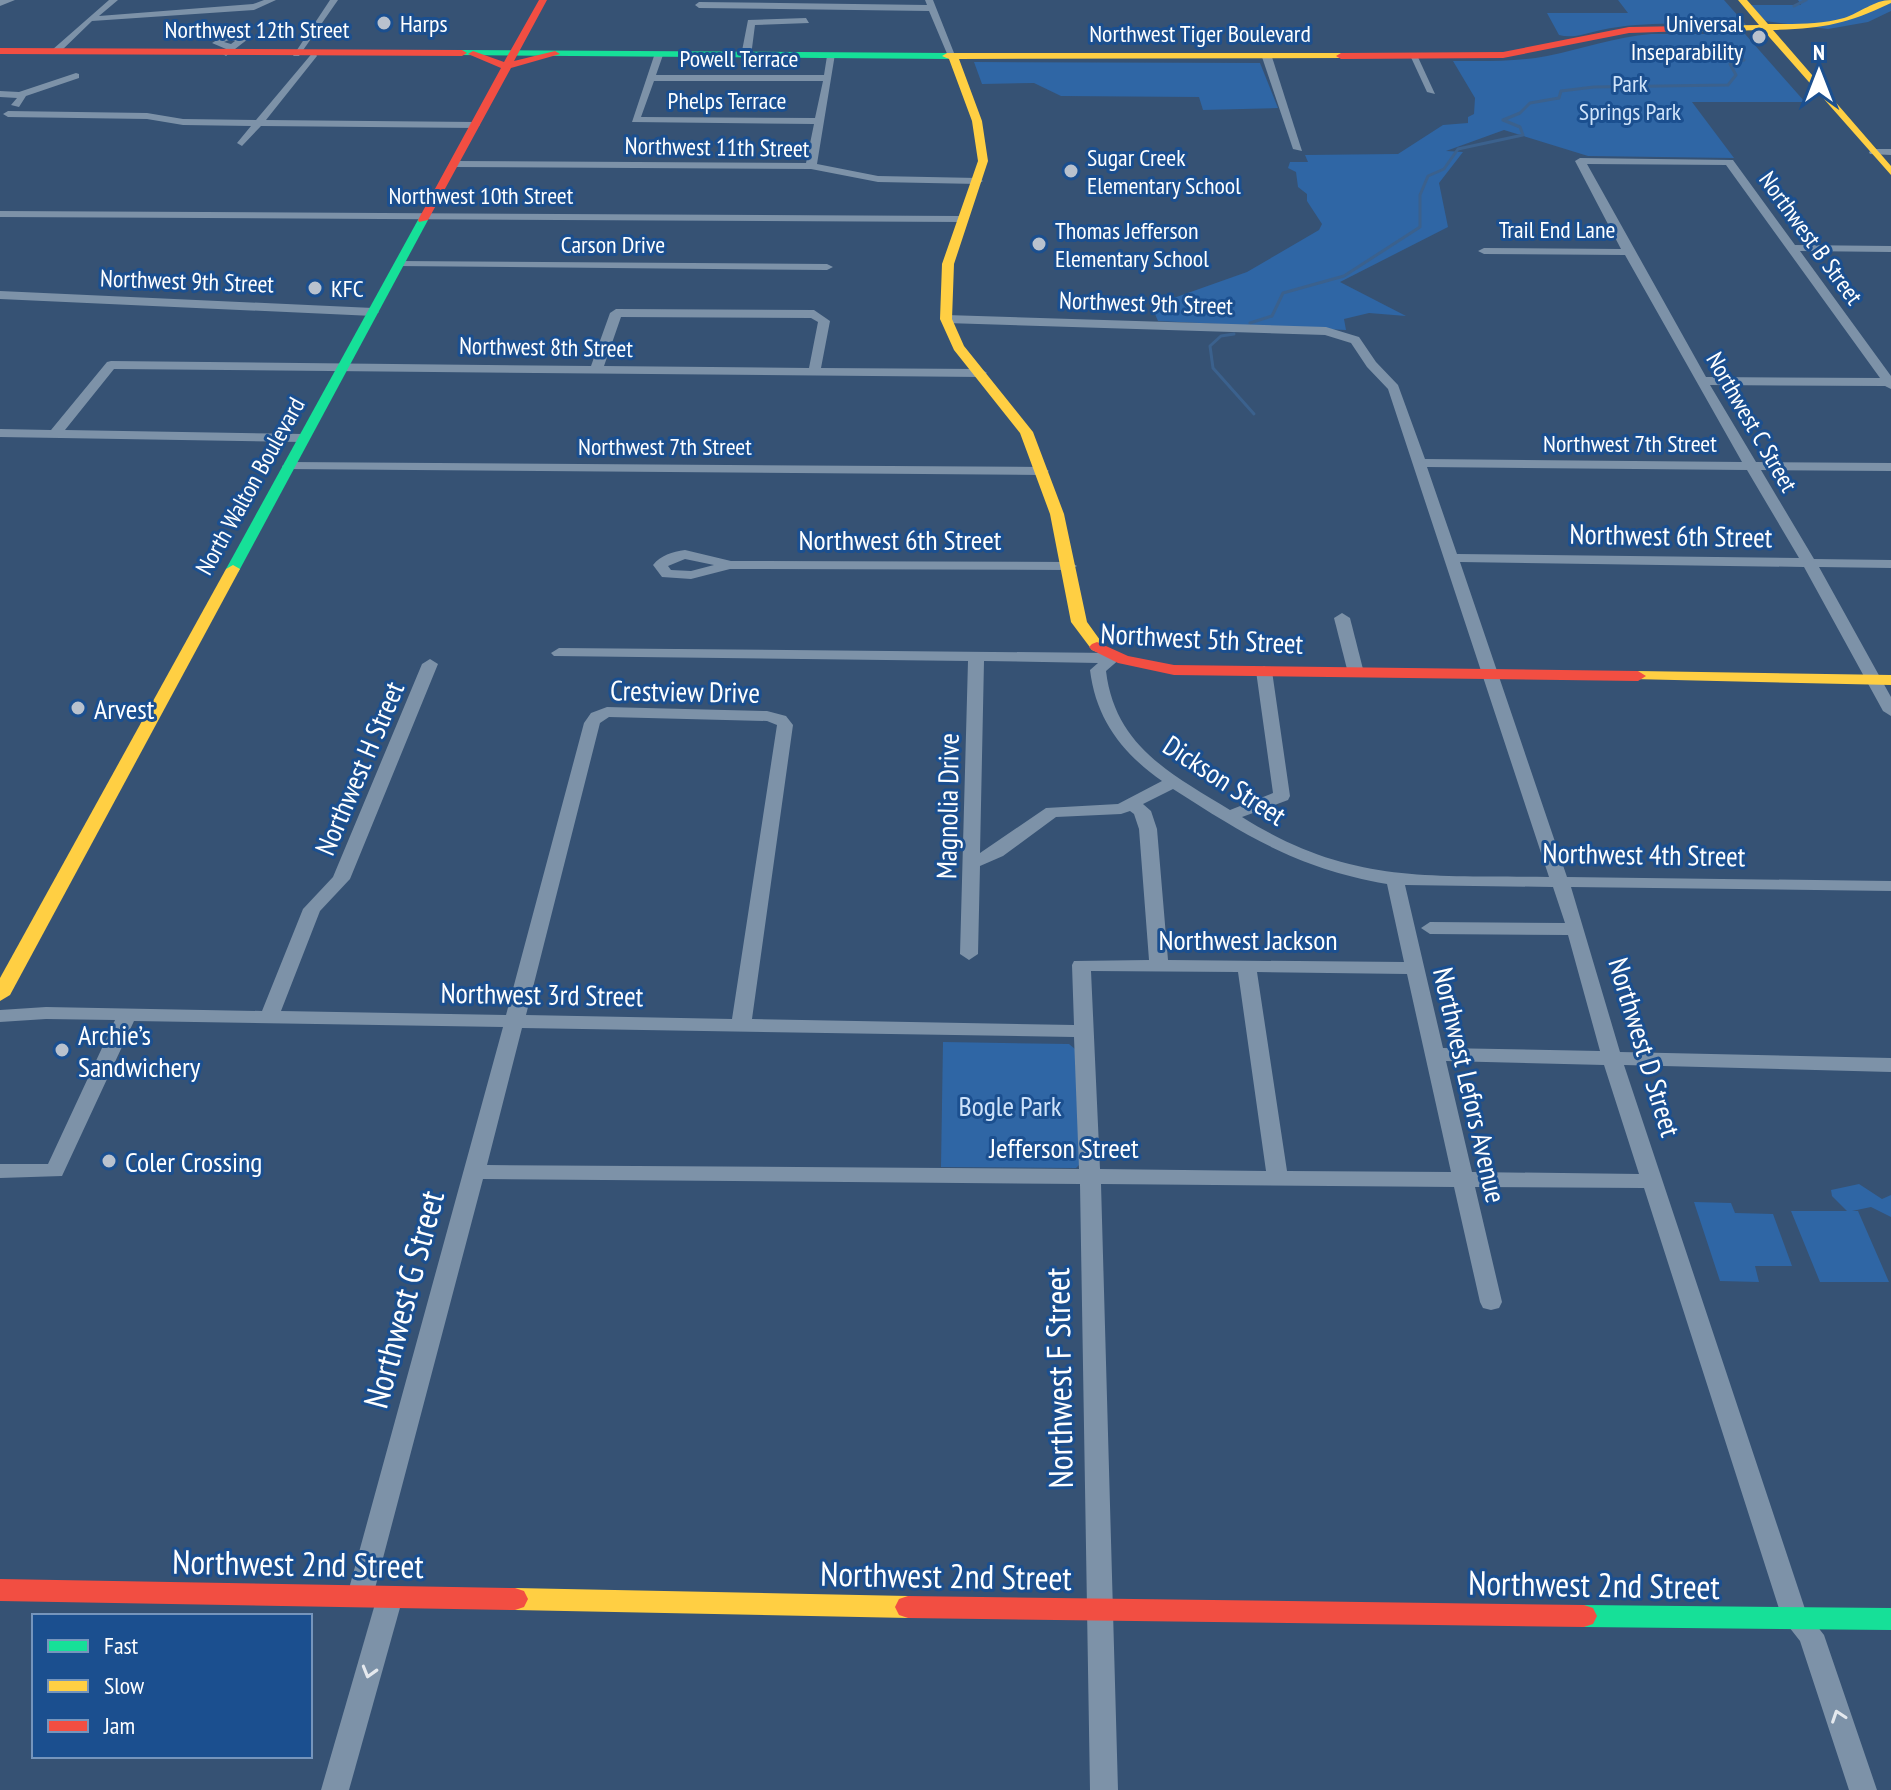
<svg xmlns="http://www.w3.org/2000/svg" width="1891" height="1790" font-family="'PT Sans Narrow',sans-serif">
<style>
.green{fill:#2f66a5}
.lines{fill:none;stroke-linecap:round;stroke-linejoin:round}
.stream{stroke:#3b618d;stroke-width:3}
.street{fill:#7d92a8;fill-rule:evenodd}
.fast{fill:#16e098;fill-rule:evenodd}
.slow{fill:#ffcf43;fill-rule:evenodd}
.jam{fill:#f24e42;fill-rule:evenodd}
.oneway{stroke:#e5e9ee}
.poi-dot{fill:#b9c2ce;stroke:#1b4f8f;stroke-width:3}
.labels{text-anchor:middle;dominant-baseline:central;stroke-width:6;stroke-linejoin:round;paint-order:stroke}
.far-poi-label{font-size:24px;fill:#fff;stroke:#1b4f8f;text-anchor:start}
.far-street-label{font-size:24px;fill:#fff;stroke:#1b4f8f}
.far-park-label{font-size:24px;fill:#cfe3fa;stroke:#1b4f8f}
.street-label{font-size:28px;fill:#fff;stroke:#1b4f8f}
.poi-label{font-size:28px;fill:#fff;stroke:#1b4f8f;text-anchor:start}
.park-label{font-size:28px;fill:#cfe3fa;stroke:#1b4f8f}
.near-street-label{font-size:34px;fill:#fff;stroke:#1b4f8f}
</style>
<rect width="100%" height="100%" fill="#365274"/>
<!-- green -->
<g class="green">
<path d="M1618 0H1724L1747 26C1697 25 1650 20 1601 30 1587 33 1573 39 1559 35L1547 13H1628Z"/>
<path d="M1798 0H1891V11L1868 22 1828 29 1765 21 1751 5H1801Z"/>
<path d="M1651 34H1745L1805 102H1692L1734 158 1588 156 1504 130 1446 151 1463 152 1439 183 1448 227 1340 282 1406 316 1369 313 1344 319 1346 330 1158 321 1155 314 1168 300 1247 272 1319 230 1322 224 1307 201V194L1298 187 1296 172 1288 168 1290 162H1308L1305 155 1398 154 1443 125 1468 123V117L1474 114 1475 98 1453 61C1484 61 1516 62 1547 56 1582 49 1615 37 1651 34Z"/>
<path d="M974 62 1260 63 1278 108 1203 110 1199 97 1061 96 1034 83 982 84Z"/>
<path d="M943 1042 1069 1044 1075 1049 1080 1164 1076 1168 941 1167Z"/>
<path d="M1859 1184 1882 1199 1891 1195V1217L1871 1207 1852 1211H1858L1889 1282H1820L1791 1211H1847L1832 1196 1831 1190Z"/>
<path d="M1694 1202 1731 1203 1735 1213 1773 1214 1792 1266H1755L1759 1282 1720 1281Z"/>
</g>
<g class="lines">
<!-- stream -->
<g class="stream">
<path d="M1794 6 1806 0"/>
<path d="M1250 323 1272 316 1283 293 1344 276 1420 227V195L1428 176 1444 169 1458 149 1523 135 1520 127 1503 120 1520 113 1530 103 1559 98 1561 91 1594 87 1728 85 1736 75 1730 64 1744 60 1736 53 1744 51"/>
<path d="M1234 334 1221 336 1210 346 1213 368 1254 414"/>
</g>
<!-- street -->
<g class="street">
<path d="M0 0H15L0 6Z"/>
<path d="M109 0H118L99 16 253 4 264 0H276L254 10 92 21 58 54H52V50Z"/>
<path d="M330 0H338L299 56H293Z"/>
<path d="M925 0H933L956 58 948 56 929 11 699 8 695 5 699 2 927 5Z"/>
<path d="M806 18 809 23 755 25 751 56 746 59 741 56 748 20Z"/>
<path d="M227 34 248 39 226 56 221 53 226 49 212 43ZM229 40 235 41 231 44 224 42Z"/>
<path d="M314 51 317 56 266 120 475 122 480 125 475 128 261 126 242 146 237 143 251 126 183 125 147 119 8 117 3 114 8 111 147 113 183 119 256 120Z"/>
<path d="M655 53 663 55 656 75H824L827 56 835 54 817 164 878 176 978 178 983 181 978 184 878 182 811 169 454 167 449 164 454 161 806 163 814 124 632 122ZM654 81H823L815 118 641 117Z"/>
<path d="M1409 53 1417 55 1435 94 1427 92Z"/>
<path d="M1267 54 1272 57 1302 151 1293 149 1262 57Z"/>
<path d="M76 73 79 74V78L26 96 19 107 11 105 17 98 0 97V91L19 92Z"/>
<path d="M1874 149H1891V155L1870 154 1869 152Z"/>
<path d="M1580 158 1733 160 1795 245 1891 246V252L1800 251 1891 376V389L1885 386 1710 385 1756 462 1891 463V471L1761 470 1814 559 1891 560V568L1819 567 1891 697V716L1883 711 1804 567 1460 562 1567 877 1891 881V891L1571 887 1620 1052 1891 1058V1072L1624 1065 1806 1612 1824 1635 1877 1790H1849L1800 1641 1782 1618 1644 1188 1475 1187 1502 1302 1499 1308 1491 1310 1483 1308 1480 1302 1454 1187 1101 1184 1118 1790H1090L1080 1184 483 1179 373 1596 369 1604 360 1607 351 1604 347 1596 503 1027 134 1021 62 1176 0 1178V1164H48L115 1020 46 1019 0 1022V1010L46 1007 262 1011 303 909 333 877 422 664 430 659 438 664 350 879 320 911 281 1011 506 1015 584 723 591 713 607 707 767 711 786 716 793 725 752 1019 1074 1025 1072 965 1074 961 1149 960 1139 829 1134 814 1130 811 1121 814 1056 817 1003 856 980 866 978 954 969 960 960 954 968 661 554 656 551 653 559 648 1113 653 1121 658 1106 671C1115 746 1171 774 1230 810L1273 793 1256 671 1264 666 1272 671 1290 796 1288 800 1242 817C1350 885 1428 875 1549 877L1388 389 1367 367 1351 343 1325 335 946 323 940 319 946 315 1326 327 1359 337 1376 362 1398 385 1425 459 1742 462 1625 255 1484 254 1478 251 1484 248 1621 249 1575 161ZM1587 164 1726 165 1880 378 1706 377ZM1427 467 1747 470 1799 558 1457 554ZM984 661 1098 663 1090 670C1096 719 1122 753 1162 781L1118 804 1046 808 980 853ZM609 717 767 721 777 725 732 1019 526 1015 600 723ZM1173 789C1248 837 1297 868 1387 884L1404 962 1168 960 1157 829 1151 811 1143 804ZM1405 885 1553 887 1565 923 1430 922 1421 928 1430 934 1568 935 1600 1051 1443 1048ZM1091 971 1238 972 1266 1171 1100 1169ZM1257 972 1407 974 1451 1172 1287 1171ZM522 1028 1074 1037 1079 1169 487 1165ZM1446 1061 1604 1065 1639 1174 1472 1172Z"/>
<path d="M0 211 962 216 967 219 962 222 0 217Z"/>
<path d="M399 261 827 264 833 267 827 270 395 266V262Z"/>
<path d="M0 291 373 308 379 312 373 316 0 299Z"/>
<path d="M616 309 814 310 830 321 821 368 981 369 987 373 981 377 114 369 65 430 303 434 310 438 303 442 0 437V429L51 430 107 362 111 361 591 366 610 313ZM621 317 811 318 818 322 809 368 604 366Z"/>
<path d="M289 462 1042 467 1049 471 1042 475 284 469 282 466Z"/>
<path d="M685 550 731 561 1070 562 1077 566 1070 570 730 569 691 579 662 577 653 565C661 555 672 552 685 550ZM685 559 714 565 691 571 671 570 668 566Z"/>
<path d="M1342 613 1350 618 1364 673 1362 676H1350L1348 673 1334 618Z"/>
<path d="M390 1586 399 1589 403 1597 349 1790H321L377 1597 381 1589Z"/>
</g>
<!-- fast -->
<g class="fast">
<path d="M462 50 947 53 952 56 947 59 459 55Z"/>
<path d="M419 218 428 220 240 569 238 572H228L226 569Z"/>
<path d="M1584 1605 1891 1608V1630L1584 1627 1575 1624 1571 1616 1575 1608Z"/>
</g>
<!-- slow -->
<g class="slow">
<path d="M1738 0H1747L1768 24C1793 24 1819 25 1844 18 1860 13 1874 0 1891 0V3C1844 25 1825 28 1773 30L1891 166V175L1763 30 1685 32 1681 29 1685 26 1759 25Z"/>
<path d="M1341 53 1344 58 959 59 982 121 988 161 954 264 952 319 964 346 1033 432 1064 514 1087 622 1105 647 1097 652 1092 650 1071 622 1050 514 1020 433 954 350 940 319 942 264 978 161 972 121 949 59 942 56 947 53Z"/>
<path d="M233 565 240 569 10 995 0 1001V978L226 569Z"/>
<path d="M1638 671 1891 675V685L1632 679 1630 676 1632 673Z"/>
<path d="M515 1588 908 1596 917 1599 921 1607 917 1615 908 1618 515 1610 506 1607 502 1599 506 1591Z"/>
</g>
<!-- jam -->
<g class="jam">
<path d="M539 0H547L514 61 555 51 560 54 511 68 428 220 419 222 418 220 501 68 468 54 473 51 504 62Z"/>
<path d="M1685 26 1688 31 1629 33 1503 58 1341 59 1336 56 1341 53 1503 52 1629 27Z"/>
<path d="M0 48 462 50 467 53 462 56 0 54Z"/>
<path d="M1097 642 1128 656 1174 665 1638 671 1646 676 1638 681 1174 675 1118 663 1092 650 1089 647 1092 644Z"/>
<path d="M0 1579 515 1588 524 1591 528 1599 524 1607 515 1610 0 1601Z"/>
<path d="M908 1596 1584 1605 1593 1608 1597 1616 1593 1624 1584 1627 908 1618 899 1615 895 1607 899 1599Z"/>
</g>
</g>
<!-- one-way arrows -->
<defs><path id="oneway-chevron" d="M-2-3.5L2.5 0L-2 3.5" fill="none" stroke-width="1.6" stroke-linecap="round" stroke-linejoin="round" transform="scale(2)"/></defs>
<g class="oneway">
<use href="#oneway-chevron" transform="translate(369 1672) rotate(106)"/>
<use href="#oneway-chevron" transform="translate(1838 1716) rotate(-109)"/>
</g>
<!-- markers -->
<g class="poi-dot">
<circle cx="384" cy="23" r="8"/>
<circle cx="1759" cy="37" r="8"/>
<circle cx="1071" cy="171" r="8"/>
<circle cx="1039" cy="244" r="8"/>
<circle cx="315" cy="288" r="8"/>
<circle cx="78" cy="708" r="8"/>
<circle cx="62" cy="1050" r="8"/>
<circle cx="109" cy="1161" r="8"/>
</g>
<g class="labels">
<!-- far-poi labels -->
<g class="far-poi-label">
<text x="400" y="23">Harps</text>
<text x="1743" y="23" text-anchor="end">Universal<tspan x="1743" dy="28">Inseparability</tspan></text>
<text x="1087" y="157">Sugar Creek<tspan x="1087" dy="28">Elementary School</tspan></text>
<text x="1055" y="230">Thomas Jefferson<tspan x="1055" dy="28">Elementary School</tspan></text>
<text x="331" y="288">KFC</text>
</g>
<!-- far-street labels -->
<g class="far-street-label">
<text x="257" y="29">Northwest 12th Street</text>
<text x="1200" y="33">Northwest Tiger Boulevard</text>
<text x="739" y="58">Powell Terrace</text>
<text x="727" y="100">Phelps Terrace</text>
<text transform="translate(717 147) rotate(1)">Northwest 11th Street</text>
<text x="481" y="195">Northwest 10th Street</text>
<text x="1557" y="229">Trail End Lane</text>
<text transform="translate(1811 238) rotate(54)">Northwest B Street</text>
<text x="613" y="244">Carson Drive</text>
<text transform="translate(187 281) rotate(2)">Northwest 9th Street</text>
<text transform="translate(1146 303) rotate(2)">Northwest 9th Street</text>
<text transform="translate(546 347) rotate(1)">Northwest 8th Street</text>
<text transform="translate(1752 422) rotate(60)">Northwest C Street</text>
<text x="1630" y="443">Northwest 7th Street</text>
<text x="665" y="446">Northwest 7th Street</text>
<text transform="translate(250 486) rotate(-61)">North Walton Boulevard</text>
</g>
<!-- far-park labels -->
<g class="far-park-label">
<text x="1630" y="83">Park<tspan x="1630" dy="28">Springs Park</tspan></text>
</g>
<!-- street labels -->
<g class="street-label">
<text transform="translate(1671 535) rotate(1)">Northwest 6th Street</text>
<text x="900" y="539">Northwest 6th Street</text>
<text transform="translate(1202 638) rotate(3)">Northwest 5th Street</text>
<text transform="translate(685 691) rotate(1)">Crestview Drive</text>
<text transform="translate(359 768) rotate(-67)">Northwest H Street</text>
<text transform="translate(1225 780) rotate(33)">Dickson Street</text>
<text transform="translate(947 806) rotate(-89)">Magnolia Drive</text>
<text transform="translate(1644 854) rotate(1)">Northwest 4th Street</text>
<text x="1248" y="939">Northwest Jackson</text>
<text transform="translate(542 994) rotate(1)">Northwest 3rd Street</text>
<text transform="translate(1645 1047) rotate(73)">Northwest D Street</text>
<text transform="translate(1470 1085) rotate(77)">Northwest Lefors Avenue</text>
<text x="1064" y="1147">Jefferson Street</text>
</g>
<!-- poi labels -->
<g class="poi-label">
<text x="94" y="708">Arvest</text>
<text x="78" y="1034">Archie’s<tspan x="78" dy="32">Sandwichery</tspan></text>
<text x="125" y="1161">Coler Crossing</text>
</g>
<!-- park labels -->
<g class="park-label">
<text x="1010" y="1105">Bogle Park</text>
</g>
<!-- near-street labels -->
<g class="near-street-label">
<text transform="translate(403 1299) rotate(-75)">Northwest G Street</text>
<text transform="translate(1058 1378) rotate(-91)">Northwest F Street</text>
<text transform="translate(298 1563) rotate(1)">Northwest 2nd Street</text>
<text transform="translate(946 1575) rotate(1)">Northwest 2nd Street</text>
<text transform="translate(1594 1584) rotate(1)">Northwest 2nd Street</text>
</g>
</g>
<!-- legend -->
<rect x="32" y="1614" width="280" height="144" fill="#1b4f8f" stroke="#7695bc" stroke-width="2"/>
<rect x="48" y="1640" width="40" height="12" fill="#16e098" stroke="#7695bc" stroke-width="2"/>
<text x="104" y="1654" font-size="24" fill="#ffffff">Fast</text>
<rect x="48" y="1680" width="40" height="12" fill="#ffcf43" stroke="#7695bc" stroke-width="2"/>
<text x="104" y="1694" font-size="24" fill="#ffffff">Slow</text>
<rect x="48" y="1720" width="40" height="12" fill="#f24e42" stroke="#7695bc" stroke-width="2"/>
<text x="104" y="1734" font-size="24" fill="#ffffff">Jam</text>
<!-- north arrow -->
<g transform="translate(1819 72)" stroke="#1b4f8f" stroke-width="6" paint-order="stroke">
<path d="M0-6L14 30L0 20L-14 30Z" fill="#ffffff"/>
<text y="-12" font-size="22" font-weight="bold" text-anchor="middle" fill="#ffffff">N</text>
</g>
</svg>
